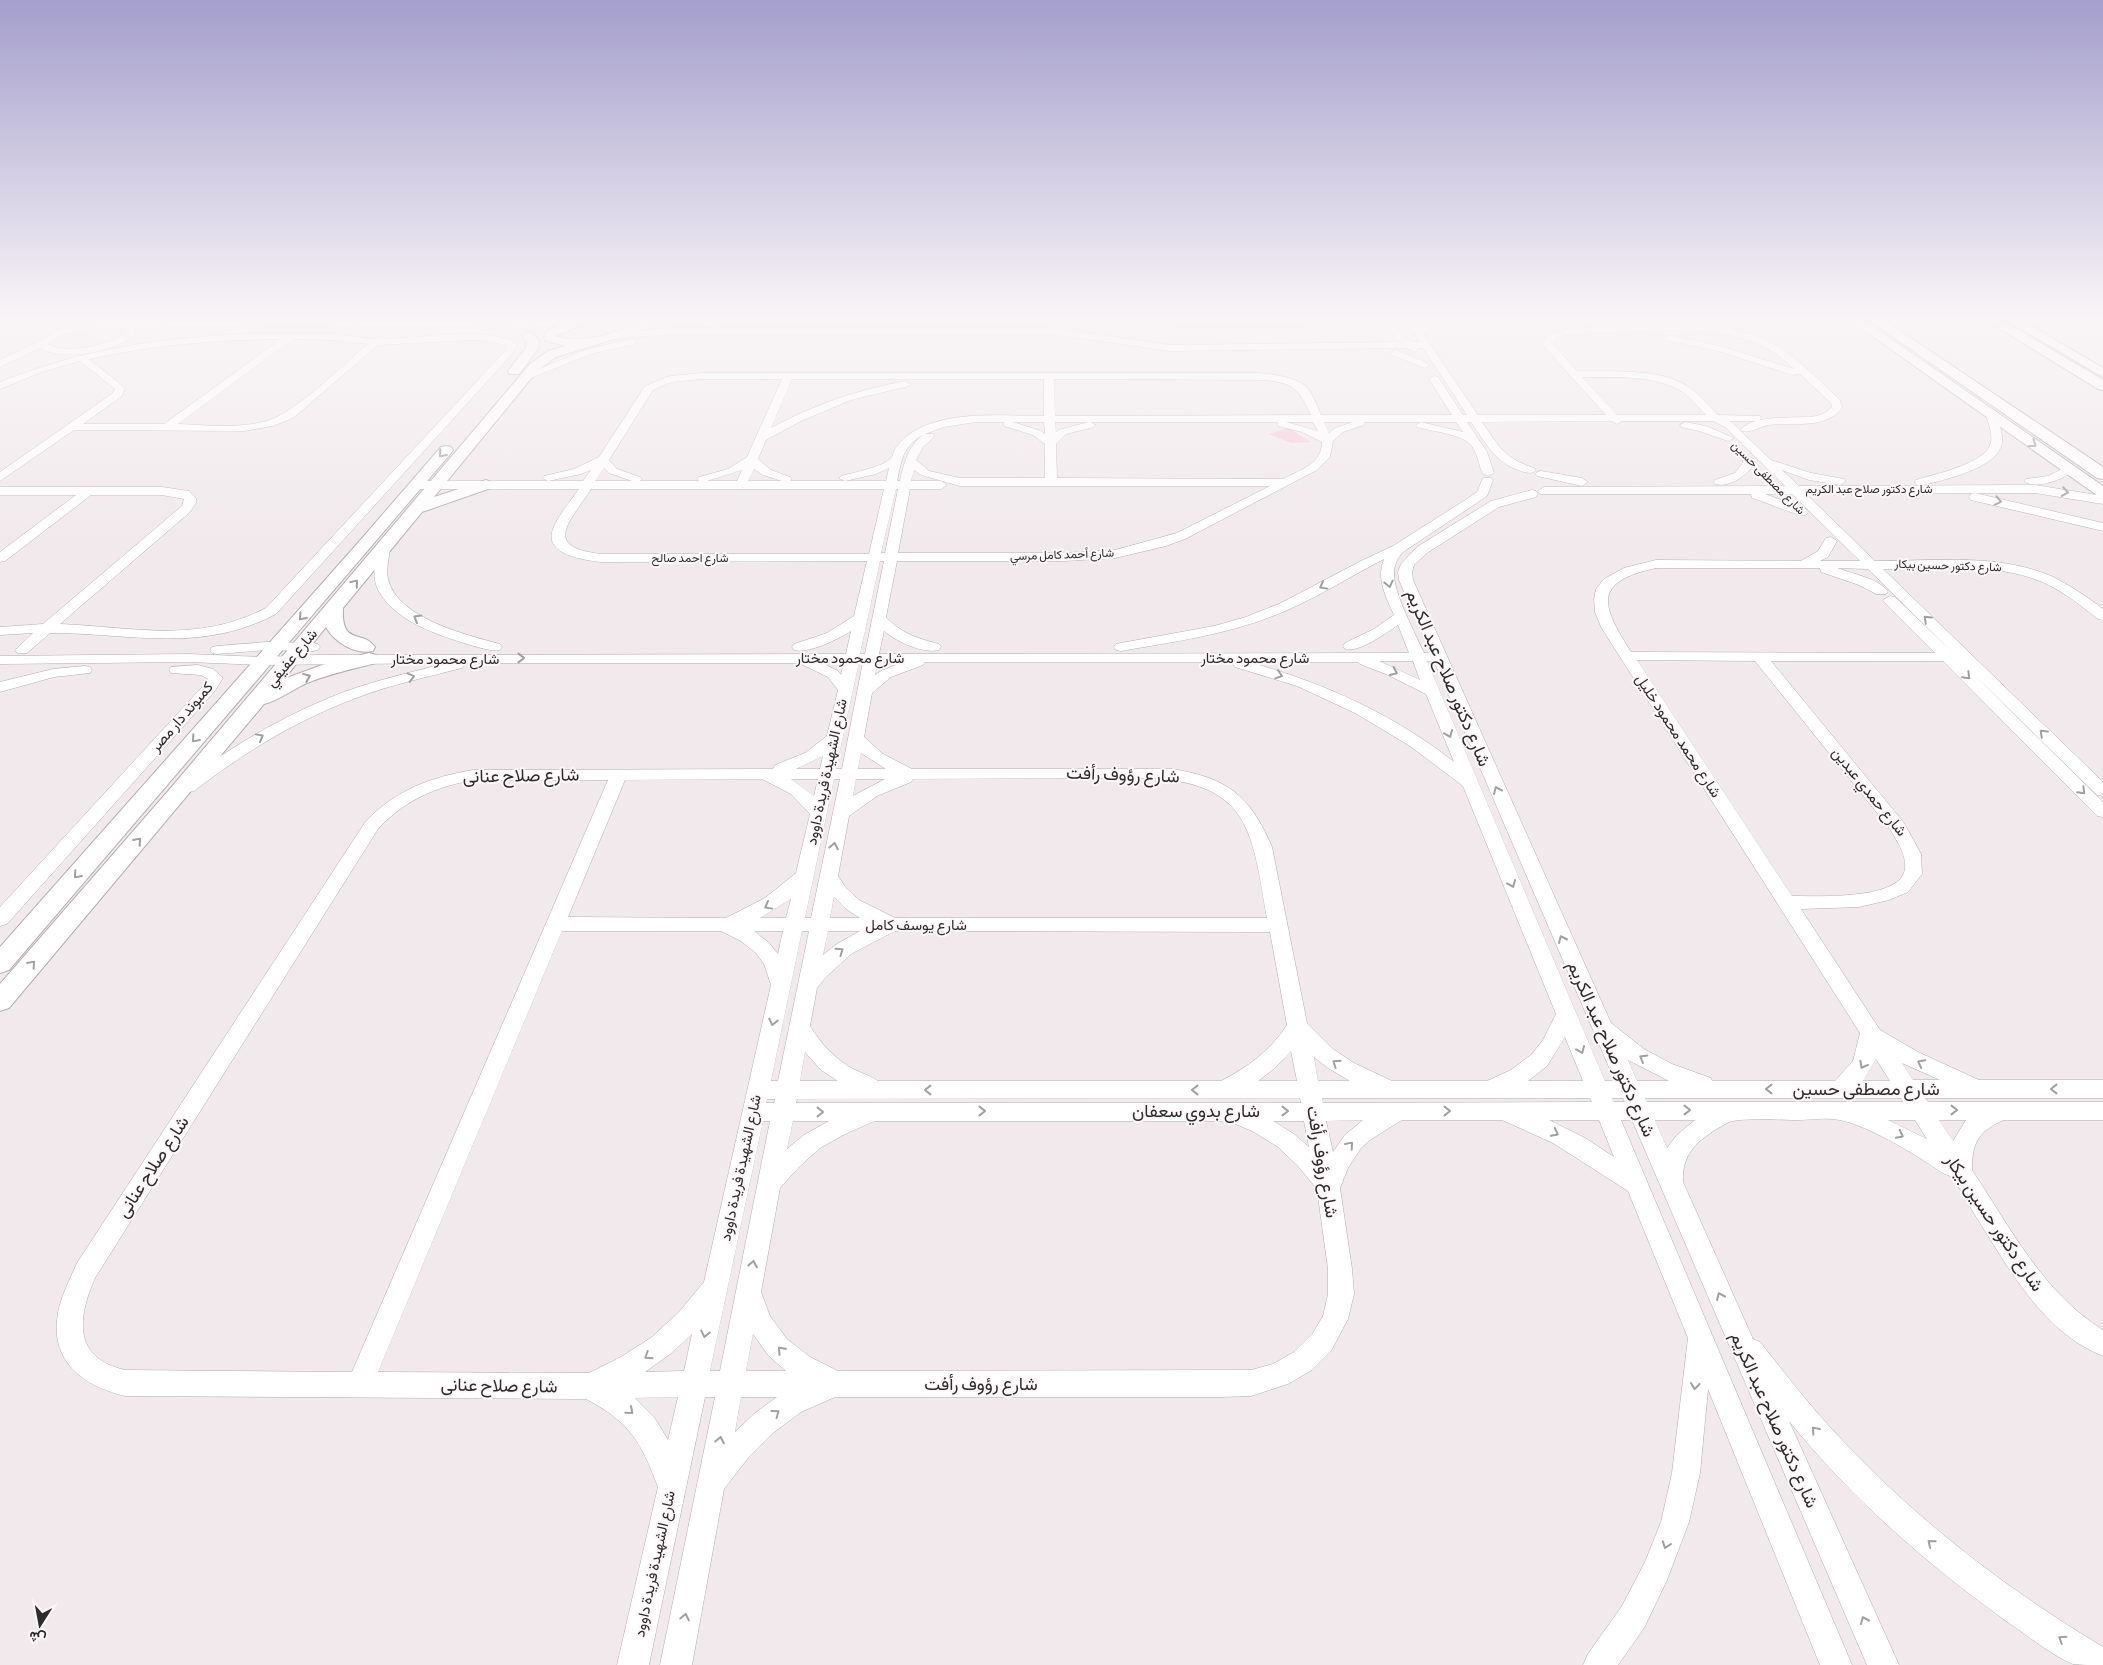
<svg xmlns="http://www.w3.org/2000/svg" width="2103" height="1665" font-family="'Sofia Sans Condensed',Vazirmatn,sans-serif">
<style>
.green{fill:#f8cad9}
.lines{fill:none;stroke-linecap:round;stroke-linejoin:round}
.minor-casing{stroke:#b5aeb0;stroke-width:1}
.tertiary-casing{stroke:#b5aeb0;stroke-width:2}
.secondary-casing{stroke:#b5aeb0;stroke-width:2}
.minor{fill:#fff;fill-rule:evenodd}
.tertiary{fill:#fff;fill-rule:evenodd}
.secondary{fill:#fff;fill-rule:evenodd}
.oneway{stroke:#a1a0a0}
.labels{text-anchor:middle;dominant-baseline:central;stroke-width:4;stroke-linejoin:round;paint-order:stroke}
.far-street-label{font-size:12px;fill:#2e2b2c;stroke:#fef7f9}
.street-label{font-size:15px;fill:#2e2b2c;stroke:#fef7f9}
.near-street-label{font-size:18px;fill:#2e2b2c;stroke:#fef7f9}
</style>
<rect width="100%" height="100%" fill="#f1e9ec"/>
<!-- green -->
<path class="green" d="M1288 428 1311 442 1291 443 1269 434Z"/>
<g class="lines">
<defs>
<g id="minor">
<path d="M685 316H696L720 325 715 328 697 324Z"/>
<path d="M1134 316H1159L1178 319H1301L1323 316 1317 322 1301 325H1178L1138 319Z"/>
<path d="M1381 316H1390L1399 331 1412 342H1420L1403 316H1412L1419 328 1428 316H1437L1424 335 1478 415H1606L1547 350 1543 344 1549 334C1570 327 1591 328 1613 327 1661 325 1728 320 1772 343 1797 357 1819 380 1840 400L1842 408C1825 430 1793 422 1768 425 1760 427 1751 433 1742 431L1741 429C1755 414 1797 419 1817 416L1825 413 1832 407 1831 403 1800 374 1792 375 1715 350 1669 341 1664 338 1669 335 1720 346 1794 369C1785 361 1774 352 1763 346 1707 320 1628 334 1568 334L1556 338 1553 344 1577 371C1609 372 1663 367 1690 388 1700 395 1709 406 1718 415L1760 416 1761 418 1760 420 1756 421H1730L1771 460 1811 473 1844 479 1846 481 1840 485 1809 480 1782 470 1799 486 2035 485 2103 496V504L2035 493 1806 494 1875 561C1933 561 1997 553 2051 576 2070 585 2087 597 2103 609V620L2098 619C2080 605 2062 590 2040 581 1992 562 1934 569 1883 569L2103 782V796L2097 795 1959 660 2103 802V817L2097 816 1943 661H1771L1904 823 1921 854 1922 874 1908 892 1889 900 1859 907 1801 909 1880 1030 1918 1052 1979 1080H2103V1098H1925L1928 1102H2103V1120H2004C1978 1131 1972 1143 1972 1170 2010 1227 2043 1293 2103 1330V1356C2042 1332 2009 1268 1975 1215 1970 1207 1958 1183 1951 1177 1949 1175 1944 1174 1941 1172 1917 1155 1869 1126 1840 1120 1826 1117 1809 1120 1795 1120 1781 1120 1737 1117 1727 1123 1702 1137 1681 1151 1683 1182L1753 1339 1760 1342C1787 1376 1813 1410 1843 1441 1919 1522 2008 1590 2103 1647V1665C2094 1665 2081 1665 2073 1664 2054 1657 2027 1635 2009 1623 1928 1565 1852 1499 1789 1421L1899 1665H1867L1632 1120H1621L1852 1665H1820L1708 1389 1700 1473 1689 1522 1667 1580 1644 1628 1618 1665H1583L1588 1654 1622 1606 1645 1562 1661 1522 1672 1473 1688 1338 1628 1191 1553 1143 1502 1120H1402L1392 1126 1370 1140 1361 1148 1348 1168 1340 1188 1352 1269 1354 1294 1348 1319 1331 1351 1312 1370 1288 1384 1251 1396 1220 1397H835L801 1412 773 1433 748 1458 724 1489 692 1665H660L715 1397H705L649 1665H617L658 1487C641 1442 630 1422 586 1399L125 1396C84 1386 49 1362 58 1313 61 1296 70 1279 77 1263L366 821C396 790 431 777 473 770L773 769 775 765 805 753 827 736 838 690 828 677 799 663H463L464 665 462 668C427 677 390 685 356 698 297 720 243 753 194 791L188 792 182 791 180 787 182 783C232 746 286 714 344 692 377 680 412 672 447 663L262 665 189 662 0 664V656L189 654 262 657 318 655 846 654 851 631C838 639 809 654 794 650L792 647 794 644 827 633 854 616 867 561 601 562C585 560 543 555 553 529 558 515 571 501 579 489H416L410 485 416 481H548L542 478 544 476 574 469 599 457 645 386 670 376 702 373H1260C1276 375 1302 377 1311 393 1315 400 1318 408 1321 415H1452L1429 379 1434 376 1438 377 1463 415H1467L1423 348H1418L1417 351 1414 352 1407 348 1170 351 1051 334H674L613 339 608 336 613 333 674 328H1051L1170 345 1400 342 1392 335ZM1582 377C1614 378 1652 374 1681 391 1690 396 1698 407 1706 415H1617ZM702 379H782L747 457 728 469 699 477 697 479 699 481H640L642 479 640 477 617 469 609 460 653 390 672 382ZM792 379H1044V416C1003 416 953 410 916 430 907 435 899 442 894 451 893 453 893 456 891 458 884 467 852 473 841 476L839 478 845 481H790L792 479 790 477 771 470 758 459 766 440 801 421 851 400 909 386 910 384 905 381C857 390 813 405 771 428ZM1054 379 1266 380C1295 384 1299 389 1311 415L1055 416ZM1611 421 1617 424 1622 421H1713L1725 427 1785 486 1544 487 1538 491 1540 494H1751L1752 498C1764 501 1798 517 1806 515L1808 512 1806 509 1765 494H1792L1860 561H1820L1828 557 1837 541 1831 537 1826 538 1818 551 1801 561 1656 560 1624 568 1604 579 1596 589 1594 599 1595 612 1601 627 1860 1033 1853 1061 1835 1081H1712L1711 1078 1672 1064 1644 1049 1611 1023 1413 580 1412 572 1414 565 1427 553 1499 507 1536 497 1538 494 1536 491 1532 490 1491 501 1417 547 1401 564 1398 572 1399 580 1431 653H1424C1415 633 1394 594 1394 574 1394 565 1397 558 1403 552L1487 496 1493 480 1491 478H1483L1477 492 1473 495 1393 546 1361 561 1281 603 1246 617 1214 626 1121 643 1116 644 1114 647 1116 650 1121 651C1172 642 1224 635 1273 616 1312 601 1347 578 1384 559 1376 579 1386 597 1394 615L1374 629 1345 643 1343 646 1345 649C1359 653 1386 633 1398 625L1409 653 879 654 884 631C896 641 922 654 939 650L941 647 939 644C919 639 900 633 886 617L897 561H1064L1115 558 1166 546 1185 539 1317 470 1330 457 1333 441 1343 432 1364 425 1365 422H1456L1463 432 1421 422 1416 425 1417 427C1430 431 1461 434 1470 444 1477 451 1479 464 1482 473L1488 476 1494 473 1487 452 1467 422H1471C1485 442 1495 462 1518 470 1524 472 1528 474 1534 472L1536 470 1534 468C1504 458 1499 447 1482 422ZM976 422H1004V426L1033 435 1045 444V478H960L929 471 916 460 923 447 935 436 933 434H925L944 427ZM1013 422H1044L1045 434 1041 431ZM1055 422H1089L1058 430 1056 432ZM1091 422H1278L1277 424 1278 426 1302 432 1322 442C1322 464 1300 470 1283 479L1057 478 1056 444 1066 434 1094 427 1095 425ZM1286 422H1313L1318 431ZM1324 422H1353L1335 428 1329 433ZM924 434C908 446 904 463 900 481H897C902 459 902 447 924 434ZM604 468 609 473 632 481H595ZM889 468 886 481H845L876 474ZM754 469 763 475 782 481H748ZM591 470 583 481H548L581 474ZM742 470 737 481H707ZM914 470 921 475 960 486H1270L1177 533 1115 550 1064 553H898L910 489H941L947 485 941 481H911ZM591 489H884L869 554H601C541 547 570 522 591 489ZM896 489H898L885 553H881ZM880 561H884L865 654H860ZM1656 568H1820L1821 572 1859 585 1876 594H1886L1888 591C1877 578 1853 574 1837 568L1868 569 1953 653 1895 597 1890 596 1883 600 1885 603 1935 653 1631 652C1601 605 1592 582 1656 568ZM1637 660 1755 661 1890 829C1897 841 1909 858 1904 873 1894 900 1816 896 1792 896ZM1379 661H1413L1420 680ZM1427 661H1434L1615 1081H1605ZM820 662H844L841 675 838 671ZM859 662H863L842 769H836ZM878 662H903L881 671 875 675ZM925 662H1234L1233 664 1235 667 1297 686 1355 713 1410 746 1463 786 1556 1014 1543 1040 1532 1054 1511 1070 1487 1081H1392L1354 1063 1333 1049 1307 1023 1272 847C1250 795 1226 777 1171 769H912L883 754 864 737 872 693 891 677 923 665ZM1248 662H1358L1360 664 1388 675 1426 694 1454 762C1393 714 1322 682 1248 662ZM861 753 886 769H858ZM823 756 820 769H796ZM1151 778C1252 784 1252 835 1267 918H895L859 900 846 888 838 876 849 816 877 796 911 782 913 779ZM762 779 791 794 810 814 796 873 765 898 726 918 568 917 625 780ZM791 779H818L814 796ZM834 779H840L811 918H805ZM856 779H885L853 796ZM473 780H608L352 1372 125 1370C73 1358 77 1319 95 1278L378 829C405 800 435 787 473 780ZM834 897 846 909 860 918H830ZM791 899 786 918H760ZM562 931H721L741 941 756 953 764 964 771 985 704 1282 679 1312 652 1337 621 1357 589 1373 378 1372ZM754 931H783L778 954 769 943ZM802 931H809L778 1081H771ZM828 931H860L837 944 823 955ZM895 931 1270 932 1287 1025C1270 1051 1248 1067 1221 1081H878C871 1076 861 1073 853 1069 835 1059 821 1044 810 1026L817 988 825 978 851 954ZM1565 1037 1583 1081H1528L1547 1066ZM1291 1051 1297 1081H1258L1275 1068ZM805 1052 821 1070 838 1081H800ZM1314 1057 1328 1068 1350 1081H1318ZM1876 1059 1890 1081H1863ZM1628 1060 1669 1081H1637ZM1902 1063 1904 1064 1940 1080H1913ZM1300 1098 1301 1103H796L797 1099ZM1322 1098H1590L1592 1102 1323 1103ZM1612 1098H1623L1625 1102H1614ZM1645 1098H1901L1903 1102H1647ZM767 1099H775L774 1103H766ZM1363 1120 1345 1135 1333 1152 1326 1121ZM1549 1120H1599L1614 1157 1585 1138ZM1655 1120H1695L1677 1135 1667 1148ZM1888 1120H1915L1927 1139ZM1939 1120H1966L1953 1141ZM763 1121H770L720 1371H710ZM793 1121H829L804 1135 787 1149ZM875 1121H1229L1254 1132 1278 1147 1298 1166 1317 1189 1328 1269V1294L1323 1316 1313 1333 1294 1352 1273 1364 1251 1370 838 1371 810 1357 787 1339 770 1316 761 1292 780 1188 799 1167 820 1148 845 1134ZM1273 1121H1304L1309 1147 1294 1134ZM692 1334 684 1371 645 1372 670 1354ZM753 1334 769 1356 786 1371H746ZM678 1397 668 1440 654 1417 635 1398ZM741 1397H777L754 1414 735 1432Z"/>
<path d="M1822 316H1836L1874 330 1869 333 1866 332Z"/>
<path d="M2103 317V323L2013 324 2008 321 2013 318Z"/>
<path d="M583 318 586 319V323L526 328 289 326 133 328 137 332C120 352 63 362 40 348L0 367V360L42 340 58 330 101 322 289 320 526 322ZM101 328 123 329 127 332C112 345 66 355 48 344L64 334Z"/>
<path d="M248 334H332L374 339 378 337 382 339C411 339 497 325 517 345L512 354 276 614C200 654 131 633 50 633L27 653H17L15 650 33 633 0 635V627L43 624 182 506 184 499 162 495H91L5 561 0 562V552L76 495H0V487H162L189 491 196 498V503L190 512 60 624C134 627 197 644 266 608L505 351 507 346 489 341 472 340 378 345 293 418 273 426 244 431 74 430 0 481V472L113 393 115 389 80 361 42 372 0 389V382C82 349 160 338 248 334ZM281 339 164 424H83L122 396 125 388 89 359C153 345 216 340 281 339ZM293 339 332 340 368 344C343 365 295 413 267 421 239 429 206 425 178 424Z"/>
<path d="M632 339 637 342 635 344 591 354 531 378H523L522 376 585 350Z"/>
<path d="M1395 350 1428 363 1430 365 1425 368 1422 367 1392 355 1390 353Z"/>
<path d="M1991 412 1996 415C1999 423 2003 433 2002 442 1999 469 1942 480 1920 486L1916 484 1914 482 1916 480C1934 474 1987 464 1991 442 1993 433 1988 423 1986 415Z"/>
<path d="M1685 422 1706 426 1734 438 1728 441 1699 431 1681 427 1680 425Z"/>
<path d="M1748 456 1754 459V465C1746 476 1729 488 1715 484L1713 482 1715 480 1735 473 1742 464 1744 457Z"/>
<path d="M2066 464 2072 467 2071 472C2063 480 2033 490 2024 481L2026 479 2048 476 2060 470 2062 465Z"/>
<path d="M1541 471 1582 478 1588 482 1582 486 1537 476 1535 474 1537 472Z"/>
<path d="M1975 493 2103 523V531L1971 500 1969 497 1971 494Z"/>
<path d="M384 544 390 548C389 558 386 569 388 579 397 618 466 635 500 644L502 647 500 650C491 652 479 647 470 645 439 635 398 623 380 593 371 579 375 564 378 548Z"/>
<path d="M267 642 313 643 318 644 320 647 318 650 313 651 267 650 217 654 212 653 210 650 212 647 217 646Z"/>
<path d="M198 665 213 669 223 678 214 692 7 924 0 926V907L203 686 208 679 201 675 171 673 169 670 171 667Z"/>
<path d="M85 666 90 667 92 670 90 673 54 677 0 692V682L53 669Z"/>
</g>
<g id="tertiary">
<path d="M589 316H610L608 318 577 327 556 336C580 345 623 332 644 320L643 316H655L656 321 646 328 634 333 556 357 538 370 434 497 486 480 491 482 494 485 491 488 422 512 343 608C341 647 363 629 375 647L373 651C355 655 334 642 326 627L284 679 322 665 369 653 376 655 378 659 376 663C352 669 329 674 307 683 293 689 278 701 264 704L9 1008 0 1011V984L169 790 530 364 548 351 566 346 546 341 544 338 547 331 569 321Z"/>
<path d="M1844 316H1858L2103 486V498L2098 496Z"/>
<path d="M1999 316H2014L2103 368V377Z"/>
<path d="M528 332 532 333 539 340 538 349 519 374H509L508 371 526 348 527 341 522 336Z"/>
<path d="M446 446 451 447 453 450 451 453 9 970 0 973V947L357 544 441 447Z"/>
</g>
<g id="secondary">
<path d="M1863 316H1878L2103 467V479L2097 478Z"/>
<path d="M1979 316H1995L2103 380V390L2098 389Z"/>
</g>
</defs>
<!-- minor casing -->
<use href="#minor" class="minor-casing"/>
<!-- tertiary casing -->
<use href="#tertiary" class="tertiary-casing"/>
<!-- secondary casing -->
<use href="#secondary" class="secondary-casing"/>
<!-- minor -->
<use href="#minor" class="minor"/>
<!-- tertiary -->
<use href="#tertiary" class="tertiary"/>
<!-- secondary -->
<use href="#secondary" class="secondary"/>
</g>
<!-- one-way arrows -->
<defs><path id="oneway-chevron" d="M-2-3.5L2.5 0L-2 3.5" fill="none" stroke-width="1.6" stroke-linecap="round" stroke-linejoin="round" transform="scale(1.25)"/></defs>
<g class="oneway">
<use href="#oneway-chevron" transform="translate(2033 444) rotate(35)"/>
<use href="#oneway-chevron" transform="translate(442 454) rotate(131)"/>
<use href="#oneway-chevron" transform="translate(2065 492) rotate(8)"/>
<use href="#oneway-chevron" transform="translate(1998 501) rotate(11)"/>
<use href="#oneway-chevron" transform="translate(355 583) rotate(-50)"/>
<use href="#oneway-chevron" transform="translate(1389 584) rotate(77)"/>
<use href="#oneway-chevron" transform="translate(1323 586) rotate(151)"/>
<use href="#oneway-chevron" transform="translate(302 617) rotate(132)"/>
<use href="#oneway-chevron" transform="translate(417 618) rotate(-150)"/>
<use href="#oneway-chevron" transform="translate(1927 619) rotate(-136)"/>
<use href="#oneway-chevron" transform="translate(521 658)"/>
<use href="#oneway-chevron" transform="translate(1394 672) rotate(25)"/>
<use href="#oneway-chevron" transform="translate(1279 675) rotate(18)"/>
<use href="#oneway-chevron" transform="translate(1967 676) rotate(45)"/>
<use href="#oneway-chevron" transform="translate(307 677) rotate(-22)"/>
<use href="#oneway-chevron" transform="translate(411 677) rotate(-15)"/>
<use href="#oneway-chevron" transform="translate(2043 733) rotate(-136)"/>
<use href="#oneway-chevron" transform="translate(1449 734) rotate(68)"/>
<use href="#oneway-chevron" transform="translate(260 737) rotate(-29)"/>
<use href="#oneway-chevron" transform="translate(195 739) rotate(131)"/>
<use href="#oneway-chevron" transform="translate(1497 790) rotate(-114)"/>
<use href="#oneway-chevron" transform="translate(2082 791) rotate(45)"/>
<use href="#oneway-chevron" transform="translate(138 841) rotate(-49)"/>
<use href="#oneway-chevron" transform="translate(834 846) rotate(-79)"/>
<use href="#oneway-chevron" transform="translate(77 875) rotate(131)"/>
<use href="#oneway-chevron" transform="translate(1512 884) rotate(67)"/>
<use href="#oneway-chevron" transform="translate(768 906) rotate(151)"/>
<use href="#oneway-chevron" transform="translate(1562 939) rotate(-114)"/>
<use href="#oneway-chevron" transform="translate(840 951) rotate(-35)"/>
<use href="#oneway-chevron" transform="translate(32 964) rotate(-49)"/>
<use href="#oneway-chevron" transform="translate(773 1022) rotate(102)"/>
<use href="#oneway-chevron" transform="translate(1581 1050) rotate(67)"/>
<use href="#oneway-chevron" transform="translate(1643 1058) rotate(-150)"/>
<use href="#oneway-chevron" transform="translate(1336 1063) rotate(-145)"/>
<use href="#oneway-chevron" transform="translate(1921 1063) rotate(-153)"/>
<use href="#oneway-chevron" transform="translate(1863 1065) rotate(119)"/>
<use href="#oneway-chevron" transform="translate(1769 1089) rotate(180)"/>
<use href="#oneway-chevron" transform="translate(2054 1089) rotate(-180)"/>
<use href="#oneway-chevron" transform="translate(928 1090) rotate(180)"/>
<use href="#oneway-chevron" transform="translate(1195 1090) rotate(180)"/>
<use href="#oneway-chevron" transform="translate(1687 1110)"/>
<use href="#oneway-chevron" transform="translate(1954 1110)"/>
<use href="#oneway-chevron" transform="translate(982 1111)"/>
<use href="#oneway-chevron" transform="translate(1285 1111)"/>
<use href="#oneway-chevron" transform="translate(1447 1111)"/>
<use href="#oneway-chevron" transform="translate(820 1112)"/>
<use href="#oneway-chevron" transform="translate(1555 1133) rotate(27)"/>
<use href="#oneway-chevron" transform="translate(1900 1135) rotate(27)"/>
<use href="#oneway-chevron" transform="translate(1350 1145) rotate(-49)"/>
<use href="#oneway-chevron" transform="translate(753 1264) rotate(-79)"/>
<use href="#oneway-chevron" transform="translate(1720 1296) rotate(-114)"/>
<use href="#oneway-chevron" transform="translate(705 1334) rotate(102)"/>
<use href="#oneway-chevron" transform="translate(781 1350) rotate(-133)"/>
<use href="#oneway-chevron" transform="translate(648 1356) rotate(146)"/>
<use href="#oneway-chevron" transform="translate(1695 1386) rotate(96)"/>
<use href="#oneway-chevron" transform="translate(630 1411) rotate(41)"/>
<use href="#oneway-chevron" transform="translate(776 1413) rotate(-36)"/>
<use href="#oneway-chevron" transform="translate(1815 1430) rotate(-131)"/>
<use href="#oneway-chevron" transform="translate(720 1440) rotate(-79)"/>
<use href="#oneway-chevron" transform="translate(1931 1543) rotate(-141)"/>
<use href="#oneway-chevron" transform="translate(1666 1545) rotate(110)"/>
<use href="#oneway-chevron" transform="translate(685 1617) rotate(-79)"/>
<use href="#oneway-chevron" transform="translate(1864 1620) rotate(-114)"/>
<use href="#oneway-chevron" transform="translate(2062 1639) rotate(-147)"/>
</g>
<!-- sky -->
<linearGradient id="sky" x2="0" y2="1"><stop stop-color="#a49ecc"/><stop offset="0.58" stop-color="#f9f5f6"/><stop offset="1" stop-color="#f9f5f6" stop-opacity="0"/></linearGradient>
<rect width="2103" height="549" fill="url(#sky)"/>
<g class="labels">
<!-- far-street labels -->
<g class="far-street-label">
<text transform="translate(1768 478) rotate(45)">شارع مصطفى حسين</text>
<text x="1869" y="489">شارع دكتور صلاح عبد الكريم</text>
<text transform="translate(1062 555) rotate(-2)">شارع أحمد كامل مرسي</text>
<text x="690" y="558">شارع احمد صالح</text>
<text transform="translate(1948 566) rotate(2)">شارع دكتور حسين بيكار</text>
</g>
<!-- street labels -->
<g class="street-label">
<text transform="translate(292 658) rotate(-50)">شارع عفيفي</text>
<text x="850" y="658">شارع محمود مختار</text>
<text x="1255" y="658">شارع محمود مختار</text>
<text x="445" y="659">شارع محمود مختار</text>
<text transform="translate(182 717) rotate(-49)">كمبوند دار مصر</text>
<text transform="translate(1678 736) rotate(57)">شارع محمد محمود خليل</text>
<text transform="translate(827 772) rotate(-78)">شارع الشهيدة فريدة داوود</text>
<text transform="translate(1869 792) rotate(51)">شارع حمدي عبدين</text>
<text x="916" y="925">شارع يوسف كامل</text>
<text transform="translate(741 1168) rotate(-78)">شارع الشهيدة فريدة داوود</text>
<text transform="translate(655 1564) rotate(-78)">شارع الشهيدة فريدة داوود</text>
</g>
<!-- near-street labels -->
<g class="near-street-label">
<text transform="translate(1448 678) rotate(67)">شارع دكتور صلاح عبد الكريم</text>
<text transform="translate(1123 775) rotate(2)">شارع رؤوف رأفت</text>
<text transform="translate(521 776) rotate(-1)">شارع صلاح عنانى</text>
<text transform="translate(1611 1049) rotate(66)">شارع دكتور صلاح عبد الكريم</text>
<text x="1866" y="1089">شارع مصطفى حسين</text>
<text x="1196" y="1111">شارع بدوي سعفان</text>
<text transform="translate(1322 1162) rotate(80)">شارع رؤوف رأفت</text>
<text transform="translate(153 1167) rotate(-57)">شارع صلاح عنانى</text>
<text transform="translate(1994 1223) rotate(56)">شارع دكتور حسين بيكار</text>
<text x="981" y="1384">شارع رؤوف رأفت</text>
<text transform="translate(499 1386) rotate(1)">شارع صلاح عنانى</text>
<text transform="translate(1774 1420) rotate(66)">شارع دكتور صلاح عبد الكريم</text>
</g>
</g>
<!-- north arrow -->
<g transform="translate(40 1625) rotate(191)" stroke="#fef7f9" stroke-width="4" paint-order="stroke">
<path d="M0-4L9 19L0 12L-9 19Z" fill="#2e2b2c"/>
<text y="-8" font-size="14" font-weight="bold" text-anchor="middle" fill="#2e2b2c">ش</text>
</g>
</svg>
